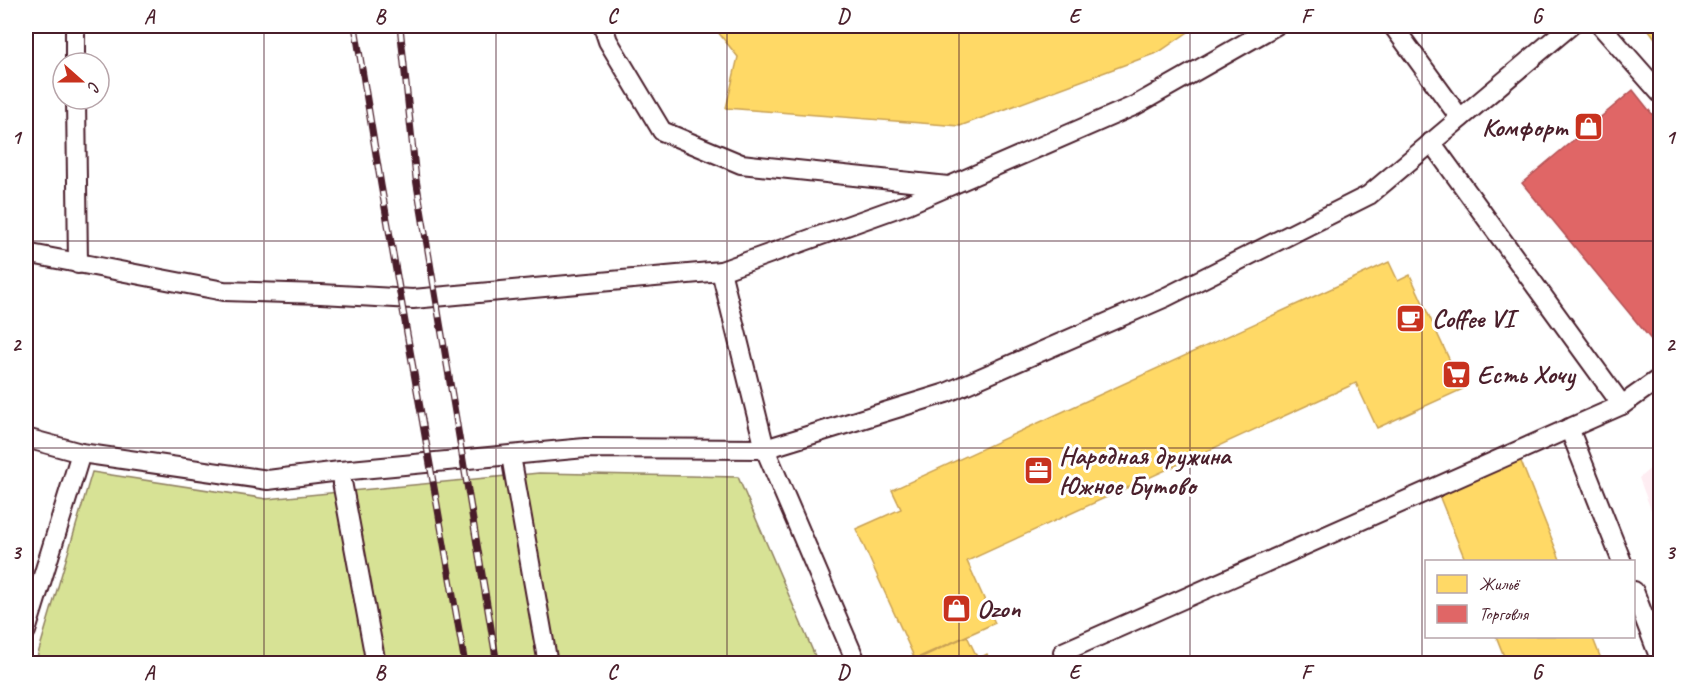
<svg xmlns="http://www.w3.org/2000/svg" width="1686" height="689" font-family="Caveat,sans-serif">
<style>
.built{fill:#feedf2}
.green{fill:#d7e295;stroke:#908060;stroke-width:1.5}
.homes{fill:#ffd966;stroke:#c9a154;stroke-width:1.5}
.shops{fill:#e06666;stroke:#b35154;stroke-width:1.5}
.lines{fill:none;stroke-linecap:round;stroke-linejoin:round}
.service-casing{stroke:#4a1f2b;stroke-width:22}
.service{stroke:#fff;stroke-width:18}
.rail-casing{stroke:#4a1f2b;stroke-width:7}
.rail{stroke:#fff;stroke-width:4.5;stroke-dasharray:14;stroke-linecap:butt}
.grid{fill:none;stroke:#4a1f2b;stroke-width:1.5;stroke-opacity:0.55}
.labels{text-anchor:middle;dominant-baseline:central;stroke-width:6;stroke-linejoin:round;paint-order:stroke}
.poi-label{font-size:26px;font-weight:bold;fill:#4a1f2b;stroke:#fff;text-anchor:start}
.neatline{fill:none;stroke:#4a1f2b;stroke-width:2}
.grid-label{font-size:20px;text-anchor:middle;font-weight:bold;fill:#4a1f2b}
</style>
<rect width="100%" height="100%" fill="#fff"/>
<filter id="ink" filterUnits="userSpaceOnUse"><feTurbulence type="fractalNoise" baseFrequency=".0167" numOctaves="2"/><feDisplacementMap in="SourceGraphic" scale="12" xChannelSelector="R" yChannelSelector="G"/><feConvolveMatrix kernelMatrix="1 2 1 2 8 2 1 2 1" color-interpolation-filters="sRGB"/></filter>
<g filter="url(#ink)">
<!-- built -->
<path class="built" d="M1660 460V534L1639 478Z"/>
<!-- green -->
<path class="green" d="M92 472 267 499 539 473 738 477 818 663 35 664Z"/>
<!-- homes -->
<g class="homes">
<path d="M713 26H888L948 34 969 26H1197L1159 52 960 126 726 108 738 57Z"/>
<path d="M1646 26H1660V45Z"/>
<path d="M1389 262 1398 281 1410 275 1463 389 1377 428 1356 383 967 561 995 623 915 659 856 529 901 509 892 490Z"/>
<path d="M1520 459 1561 562H1466L1438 493Z"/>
<path d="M967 636 978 659 987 654 991 664H907Z"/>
<path d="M1496 636H1592L1603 664H1507Z"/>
</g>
<!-- shops -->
<path class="shops" d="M1633 90 1660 124V336L1653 342 1522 183Z"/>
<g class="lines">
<defs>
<g id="service">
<path d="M75 26V63"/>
<path d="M603 26 608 41 662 131 741 164 948 186"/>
<path d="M1393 26 1460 118"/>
<path d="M1601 26 1660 93"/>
<path d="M76 99 78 264"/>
<path d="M1431 142 1622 405 1660 378"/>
<path d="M26 253 224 291 321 294 413 299 721 271 908 204 1136 105 1275 26"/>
<path d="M721 271 765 449 857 664"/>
<path d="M1569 428 1622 562"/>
<path d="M26 438 81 453 268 480 340 471 585 448 765 449 946 393 1166 297 1369 195 1570 26"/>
<path d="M511 456 548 664"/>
<path d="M340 471 376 664"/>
<path d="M1634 591 1660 659"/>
<path d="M26 631 81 453"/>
<path d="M1068 664 1063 652 1622 405"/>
</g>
</defs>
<!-- service casing -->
<use href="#service" class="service-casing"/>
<!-- service -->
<use href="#service" class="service"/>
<defs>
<g id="rail">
<path d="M355 26 381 185 465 664"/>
<path d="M400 26 416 179 497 664"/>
</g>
</defs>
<!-- rail casing -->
<use href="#rail" class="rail-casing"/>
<!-- rail -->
<use href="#rail" class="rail"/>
</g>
</g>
<!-- grid -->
<path class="grid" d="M264 26V664M496 26V664M727 26V664M959 26V664M1190 26V664M1422 26V664M26 241H1660M26 448H1660"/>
<!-- icons -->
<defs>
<symbol id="shop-square" viewBox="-11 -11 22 22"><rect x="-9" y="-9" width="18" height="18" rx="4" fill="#c8321e" stroke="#fff"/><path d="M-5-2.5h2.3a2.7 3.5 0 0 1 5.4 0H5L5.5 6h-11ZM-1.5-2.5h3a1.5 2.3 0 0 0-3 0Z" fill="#fff"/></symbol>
<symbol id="cafe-square" viewBox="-11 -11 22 22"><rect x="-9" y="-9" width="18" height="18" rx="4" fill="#c8321e" stroke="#fff"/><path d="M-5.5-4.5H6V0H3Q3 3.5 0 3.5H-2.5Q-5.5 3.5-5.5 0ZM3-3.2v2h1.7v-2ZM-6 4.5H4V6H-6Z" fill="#fff"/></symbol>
<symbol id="supermarket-square" viewBox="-11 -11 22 22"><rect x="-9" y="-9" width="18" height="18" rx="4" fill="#c8321e" stroke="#fff"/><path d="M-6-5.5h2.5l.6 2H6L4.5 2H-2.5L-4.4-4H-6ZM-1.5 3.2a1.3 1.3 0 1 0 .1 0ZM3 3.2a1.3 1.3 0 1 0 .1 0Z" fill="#fff"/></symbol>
<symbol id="office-square" viewBox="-11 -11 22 22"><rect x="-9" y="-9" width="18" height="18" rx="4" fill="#c8321e" stroke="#fff"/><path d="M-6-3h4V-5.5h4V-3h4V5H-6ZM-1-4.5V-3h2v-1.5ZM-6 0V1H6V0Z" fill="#fff"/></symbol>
</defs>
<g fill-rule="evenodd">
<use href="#shop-square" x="1572" y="110" width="33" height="33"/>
<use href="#cafe-square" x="1394" y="302" width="33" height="33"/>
<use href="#supermarket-square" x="1440" y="358" width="33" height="33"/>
<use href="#office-square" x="1022" y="454" width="33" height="33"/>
<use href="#shop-square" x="940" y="592" width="33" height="33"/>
</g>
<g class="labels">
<!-- poi labels -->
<g class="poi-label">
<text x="1567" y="127" text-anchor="end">Комфорт</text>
<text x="1432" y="318">Coffee VI</text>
<text x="1477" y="374">Есть Хочу</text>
<text x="1059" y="455">Народная дружина<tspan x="1059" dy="30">Южное Бутово</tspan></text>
<text x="977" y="608">Ozon</text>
</g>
</g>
<!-- margin -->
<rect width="1686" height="689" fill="none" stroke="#fff" stroke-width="66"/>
<!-- legend -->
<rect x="1425" y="560" width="210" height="78" fill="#ffffff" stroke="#b7a5aa" stroke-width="1.5"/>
<rect x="1437" y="575" width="30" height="18" fill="#ffd966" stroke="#b7a5aa" stroke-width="1.5"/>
<text x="1479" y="590" font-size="18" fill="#4a1f2b">Жильё</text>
<rect x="1437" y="605" width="30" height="18" fill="#e06666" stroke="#b7a5aa" stroke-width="1.5"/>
<text x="1479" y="620" font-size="18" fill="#4a1f2b">Торговля</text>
<!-- north arrow -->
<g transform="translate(81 81) rotate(111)"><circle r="28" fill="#ffffff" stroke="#b7a5aa" stroke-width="1.5"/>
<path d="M0-4.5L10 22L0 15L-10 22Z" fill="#c8321e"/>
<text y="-9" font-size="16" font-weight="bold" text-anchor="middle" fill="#4a1f2b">С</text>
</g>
<rect x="33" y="33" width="1620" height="623" class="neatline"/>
<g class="grid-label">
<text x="149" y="23">A</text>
<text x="380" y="23">B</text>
<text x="612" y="23">C</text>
<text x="843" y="23">D</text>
<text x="1074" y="23">E</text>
<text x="1306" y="23">F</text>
<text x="1537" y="23">G</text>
<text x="16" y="144">1</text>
<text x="1670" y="144">1</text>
<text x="16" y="351">2</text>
<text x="1670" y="351">2</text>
<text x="16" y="559">3</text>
<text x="1670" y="559">3</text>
<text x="149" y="679">A</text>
<text x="380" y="679">B</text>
<text x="612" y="679">C</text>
<text x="843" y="679">D</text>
<text x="1074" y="679">E</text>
<text x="1306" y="679">F</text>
<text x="1537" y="679">G</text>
</g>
</svg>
